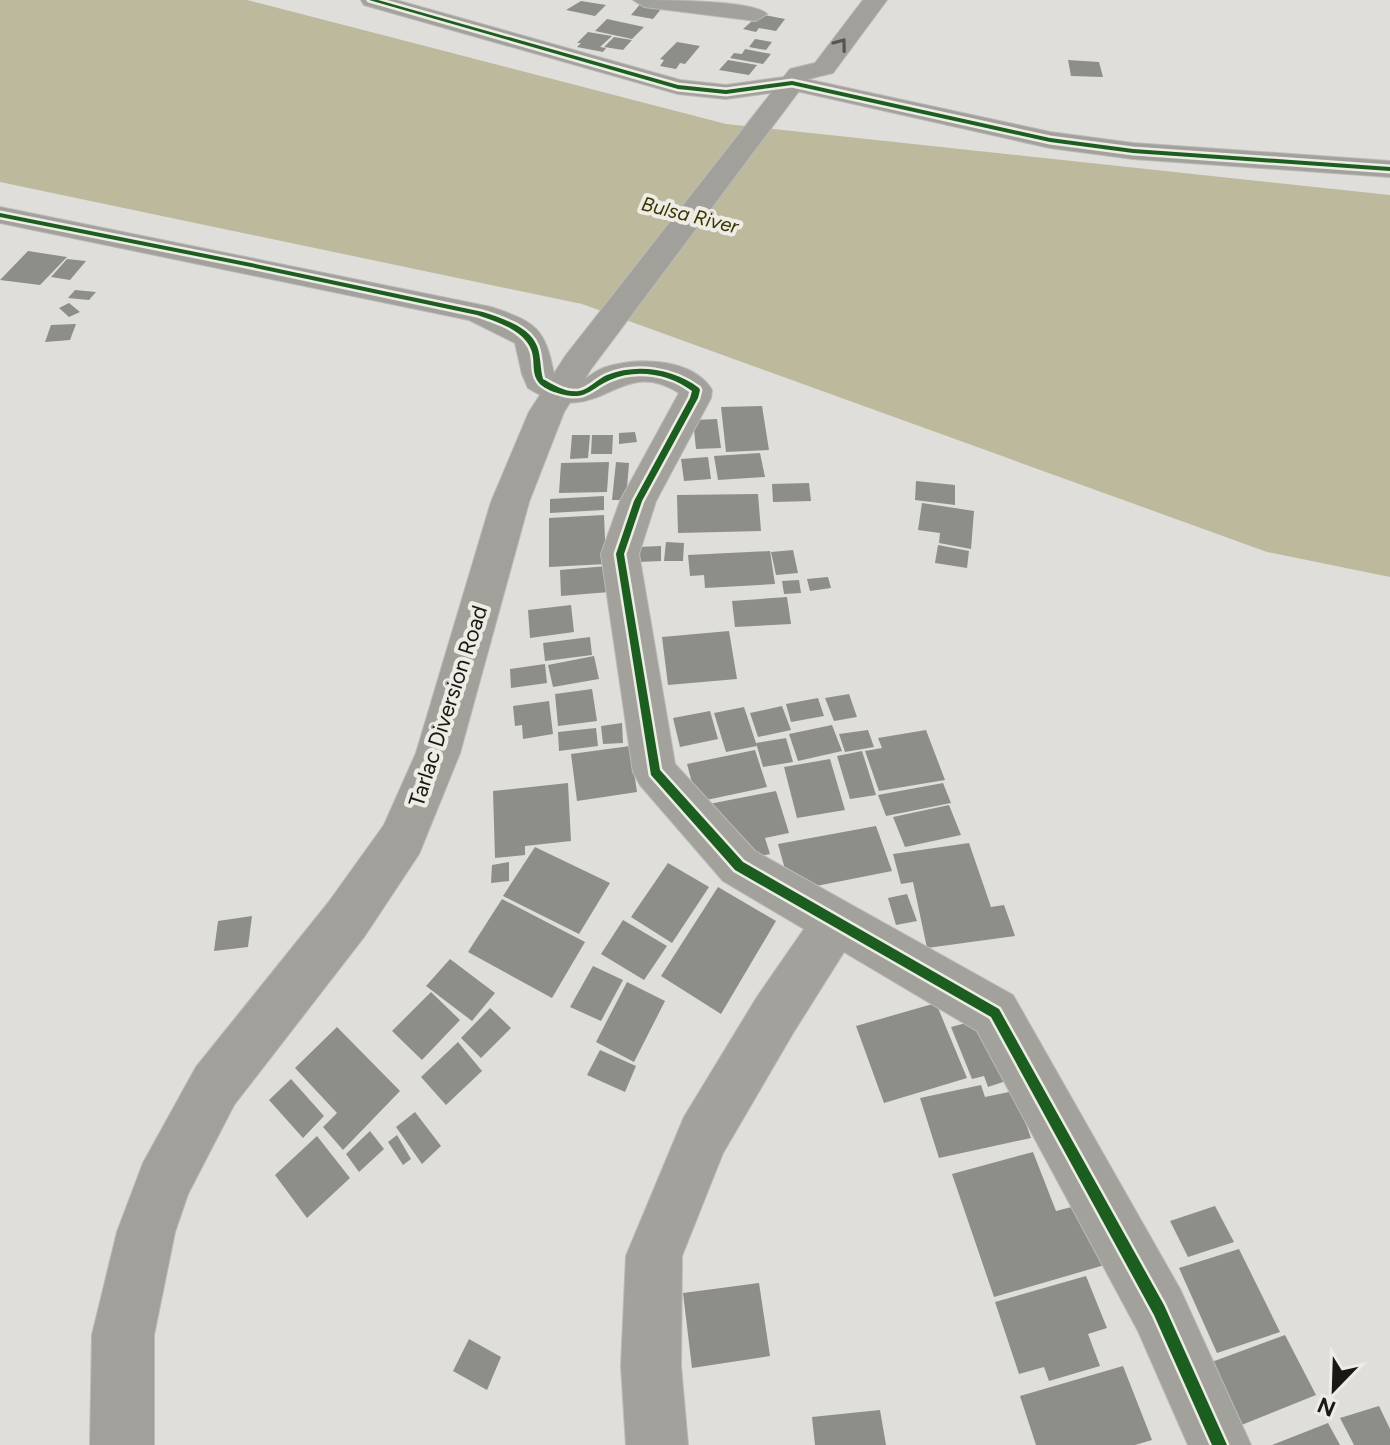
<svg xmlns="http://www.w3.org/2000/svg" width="1390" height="1445" font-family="Figtree,sans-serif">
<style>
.water{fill:#bcb99c}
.building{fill:#8d8d8a}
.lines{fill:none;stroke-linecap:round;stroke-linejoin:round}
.minor-casing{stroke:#bbbab8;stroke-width:2}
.secondary-casing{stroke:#bbbab8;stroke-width:2}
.minor{fill:#a2a19b;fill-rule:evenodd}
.secondary{fill:#a1a09a;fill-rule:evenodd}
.cycleway-casing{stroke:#edede6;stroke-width:5}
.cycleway{fill:#1b5e20;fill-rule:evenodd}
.oneway{stroke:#565551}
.labels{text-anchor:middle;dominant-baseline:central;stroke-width:8;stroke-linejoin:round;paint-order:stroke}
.far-water-label{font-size:20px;font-style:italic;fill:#3c3601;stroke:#edede6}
.street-label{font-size:22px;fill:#191816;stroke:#edede6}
</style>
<rect width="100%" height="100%" fill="#dfdeda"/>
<!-- water -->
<path class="water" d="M0 0H247L726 124 1390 195V577L1267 552 582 304 0 182Z"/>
<!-- building -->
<g class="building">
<path d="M581 1 606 5 595 16 566 10Z"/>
<path d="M642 2 661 9 653 19 631 15Z"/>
<path d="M760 14 785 19 776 31 759 28 756 32 743 29Z"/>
<path d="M607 19 644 27 632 39 595 31Z"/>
<path d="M588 32 612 36 600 47 606 48 603 52 577 47 581 43H577Z"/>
<path d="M614 37 632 40 623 50 604 47Z"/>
<path d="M755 39 772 42 766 50 749 47Z"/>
<path d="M677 42 700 46 685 64 680 63 676 69 660 66 664 60 660 59Z"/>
<path d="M745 49 771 54 763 64 730 58 734 53 742 54Z"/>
<path d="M728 60 757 65 749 75 719 70Z"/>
<path d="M1068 60 1099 62 1103 77 1071 76Z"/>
<path d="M28 251 67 257 40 285 0 280Z"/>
<path d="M67 259 86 261 70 280 51 277Z"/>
<path d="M75 290 96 292 89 300 68 298Z"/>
<path d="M69 303 80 312 69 317 59 308Z"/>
<path d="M76 324 70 340 45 342 51 325Z"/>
<path d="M762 406 769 450 726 452 721 407Z"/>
<path d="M717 419 721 448 696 449 693 420Z"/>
<path d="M635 432 637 442 619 444V433Z"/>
<path d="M572 435H590L588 458 570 459Z"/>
<path d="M592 435H613L612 454H591Z"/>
<path d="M760 453 765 477 718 480 714 456Z"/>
<path d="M708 457 711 479 684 481 681 459Z"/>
<path d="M609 462 607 492 559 493 561 463Z"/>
<path d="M616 462 629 463 626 500H612Z"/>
<path d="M916 481 955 485V505L915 500Z"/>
<path d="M809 483 811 501 773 502 772 484Z"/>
<path d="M758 494 761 531 678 533 677 495Z"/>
<path d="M604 496V510L550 513V499Z"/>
<path d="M922 503 974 511 971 549 939 543 940 533 918 530Z"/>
<path d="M604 515 606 564 549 567V518Z"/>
<path d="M666 542 684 543 683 561H664Z"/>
<path d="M938 545 969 551 967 568 935 563Z"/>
<path d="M661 546V561L638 562 637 547Z"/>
<path d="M793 550 798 573 776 575 771 552Z"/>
<path d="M770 551 775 584 705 588 704 575 690 576 688 555Z"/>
<path d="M608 566 609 592 561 596 560 570Z"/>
<path d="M828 577 831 588 810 591 807 579Z"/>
<path d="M799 580 801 593 784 594 782 581Z"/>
<path d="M787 597 791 624 735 627 732 601Z"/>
<path d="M571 605 574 632 530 638 528 610Z"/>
<path d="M729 631 737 679 668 685 662 637Z"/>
<path d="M590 637 592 655 545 661 543 643Z"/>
<path d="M594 656 599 679 553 687 548 665Z"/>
<path d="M545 664 547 683 511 688 510 669Z"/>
<path d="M592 689 597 721 558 726 555 694Z"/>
<path d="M849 694 857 717 834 721 825 698Z"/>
<path d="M818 698 824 716 791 722 786 704Z"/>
<path d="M549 701 553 734 523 739 522 725 515 726 513 706Z"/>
<path d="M782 706 791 730 758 737 750 713Z"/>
<path d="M744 707 757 746 726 752 714 713Z"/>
<path d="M710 711 718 739 680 747 673 718Z"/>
<path d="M622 723 623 743 603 744 601 726Z"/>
<path d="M832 725 842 751 798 761 789 734Z"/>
<path d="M596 728 598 746 559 751 558 732Z"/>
<path d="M868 730 874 747 845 752 839 734Z"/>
<path d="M926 730 945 780 879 791 865 751 882 748 878 738Z"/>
<path d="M786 738 793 762 763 767 756 743Z"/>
<path d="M630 746 637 792 577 801 571 754Z"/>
<path d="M755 750 767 787 697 802 687 764Z"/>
<path d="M862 751 876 795 850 799 837 756Z"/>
<path d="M830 759 845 810 797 818 784 767Z"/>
<path d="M568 783 571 841 525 846V855L495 858 493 791Z"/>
<path d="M943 783 951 803 886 816 878 795Z"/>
<path d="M776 791 789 833 765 838 770 854 740 861 709 804Z"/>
<path d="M949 805 961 835 905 847 893 817Z"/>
<path d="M876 826 892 871 791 891 778 844Z"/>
<path d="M969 843 991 907 1004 905 1015 936 927 948 913 882 901 884 893 854Z"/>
<path d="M535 847 610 883 579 934 503 896Z"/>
<path d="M509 862V881L491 883 492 865Z"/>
<path d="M668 863 709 887 672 943 631 917Z"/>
<path d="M718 887 776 921 721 1014 661 976Z"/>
<path d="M907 894 917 921 896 925 888 898Z"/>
<path d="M502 899 585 942 552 998 468 952Z"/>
<path d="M252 916 248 947 214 951 218 921Z"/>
<path d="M623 920 667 946 644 980 601 954Z"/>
<path d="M450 959 495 993 472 1021 426 986Z"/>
<path d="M593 966 623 980 601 1021 570 1007Z"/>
<path d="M627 982 665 1001 634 1062 596 1042Z"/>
<path d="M431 992 460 1020 422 1060 392 1031Z"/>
<path d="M936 1003 967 1078 884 1103 856 1026Z"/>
<path d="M490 1008 511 1028 481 1058 461 1038Z"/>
<path d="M985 1018 1012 1079 988 1087 984 1076 972 1079 951 1027Z"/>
<path d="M337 1027 400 1091 343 1150 323 1127 337 1113 295 1068Z"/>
<path d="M458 1042 482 1071 446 1105 421 1077Z"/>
<path d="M600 1050 636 1066 625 1092 587 1075Z"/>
<path d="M291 1079 324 1116 303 1138 269 1100Z"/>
<path d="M981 1085 985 1097 1014 1091 1031 1138 939 1158 920 1098Z"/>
<path d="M415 1112 441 1146 422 1164 396 1127Z"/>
<path d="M370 1131 384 1149 359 1172 346 1154Z"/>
<path d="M397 1135 411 1159 403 1165 388 1142Z"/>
<path d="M317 1136 350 1178 307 1218 275 1175Z"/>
<path d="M1033 1152 1056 1211 1091 1202 1115 1262 994 1297 952 1174Z"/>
<path d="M1215 1206 1234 1242 1188 1257 1170 1221Z"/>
<path d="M1239 1249 1280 1332 1217 1353 1179 1268Z"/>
<path d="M1086 1276 1107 1328 1088 1334 1100 1366 1049 1381 1044 1367 1019 1374 995 1302Z"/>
<path d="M759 1283 770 1356 692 1368 683 1293Z"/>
<path d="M1285 1335 1316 1395 1239 1426 1209 1363Z"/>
<path d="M469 1339 501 1357 487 1390 453 1371Z"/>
<path d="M1123 1366 1152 1440 1135 1445H1036L1020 1396Z"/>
<path d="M1379 1406 1390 1429V1445H1354L1340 1418Z"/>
<path d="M880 1410 886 1445H815L812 1417Z"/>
<path d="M1328 1423 1340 1445H1272Z"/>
</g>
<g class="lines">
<defs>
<g id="minor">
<path d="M361 0H396L680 80 726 85 792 76 1050 132 1133 143 1390 161V177L1133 159 1050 148 792 90 726 99 678 94 364 5Z"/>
<path d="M633 0C657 0 754 0 767 14L756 21 644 7Z"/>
<path d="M0 207 491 307C536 322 545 328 554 374 561 378 570 385 578 382 588 379 595 370 606 367 638 357 693 358 712 390L711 398 656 501 639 554 675 764 755 851 1013 995 1180 1289 1251 1445H1188L1138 1331 977 1031 844 952 793 1033 723 1153 682 1256 681 1366 688 1445H626L621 1366 626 1256 684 1117 757 997 804 929 723 881 640 785 633 772 601 554 620 501 679 393C617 353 600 434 528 388L522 374 515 343 469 320 0 223Z"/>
</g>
<path id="secondary" d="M863 0H887L833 73 808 79 591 369 564 412 529 502 460 753 419 854 364 937 234 1105 188 1194 175 1232 154 1335V1445H90L92 1335 117 1232 143 1163 196 1067 328 903 384 825 416 753 491 502 529 412 566 355 790 69 815 63Z"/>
</defs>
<!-- minor casing -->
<use href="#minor" class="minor-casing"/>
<!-- secondary casing -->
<use href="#secondary" class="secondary-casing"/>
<!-- minor -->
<use href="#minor" class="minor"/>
<!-- secondary -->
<use href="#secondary" class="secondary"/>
<defs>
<g id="cycleway">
<path d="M369 0H378L678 85 726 90 792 81 1050 138 1133 149 1390 167V171L1133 153 1050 142 792 85 726 94 678 89Z"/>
<path d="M0 213 246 262 483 312C501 318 529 326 537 346 541 356 540 368 543 379 554 385 566 393 579 391 590 389 597 379 607 375 637 363 674 369 699 388L700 390 698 398 642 501 624 554 660 770 743 862 999 1009 1164 1305 1227 1445H1212L1154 1315 991 1017 735 870 651 775 616 554 634 501 690 398 692 391C670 374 636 368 610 380 593 387 587 400 565 395 517 384 544 362 526 341 515 327 494 321 477 315L246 266 0 217Z"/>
</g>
</defs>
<!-- cycleway casing -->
<use href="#cycleway" class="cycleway-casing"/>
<!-- cycleway -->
<use href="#cycleway" class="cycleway"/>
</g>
<!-- one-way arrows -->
<defs><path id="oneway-chevron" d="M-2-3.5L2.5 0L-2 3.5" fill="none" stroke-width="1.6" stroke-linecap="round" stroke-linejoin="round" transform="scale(2)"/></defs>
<use class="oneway" href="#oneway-chevron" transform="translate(841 44) rotate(-53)"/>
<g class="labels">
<!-- far-water labels -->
<g class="far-water-label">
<text transform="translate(690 215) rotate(14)">Bulsa River</text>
</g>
<!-- street labels -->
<g class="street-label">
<text transform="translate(448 706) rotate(-72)">Tarlac Diversion Road</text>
</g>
</g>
<!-- north arrow -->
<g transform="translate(1334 1389) rotate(203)" stroke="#edede6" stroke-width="6" paint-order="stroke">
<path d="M0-6L14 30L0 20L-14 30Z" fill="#191816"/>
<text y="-12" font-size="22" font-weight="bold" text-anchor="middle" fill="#191816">N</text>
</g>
</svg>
